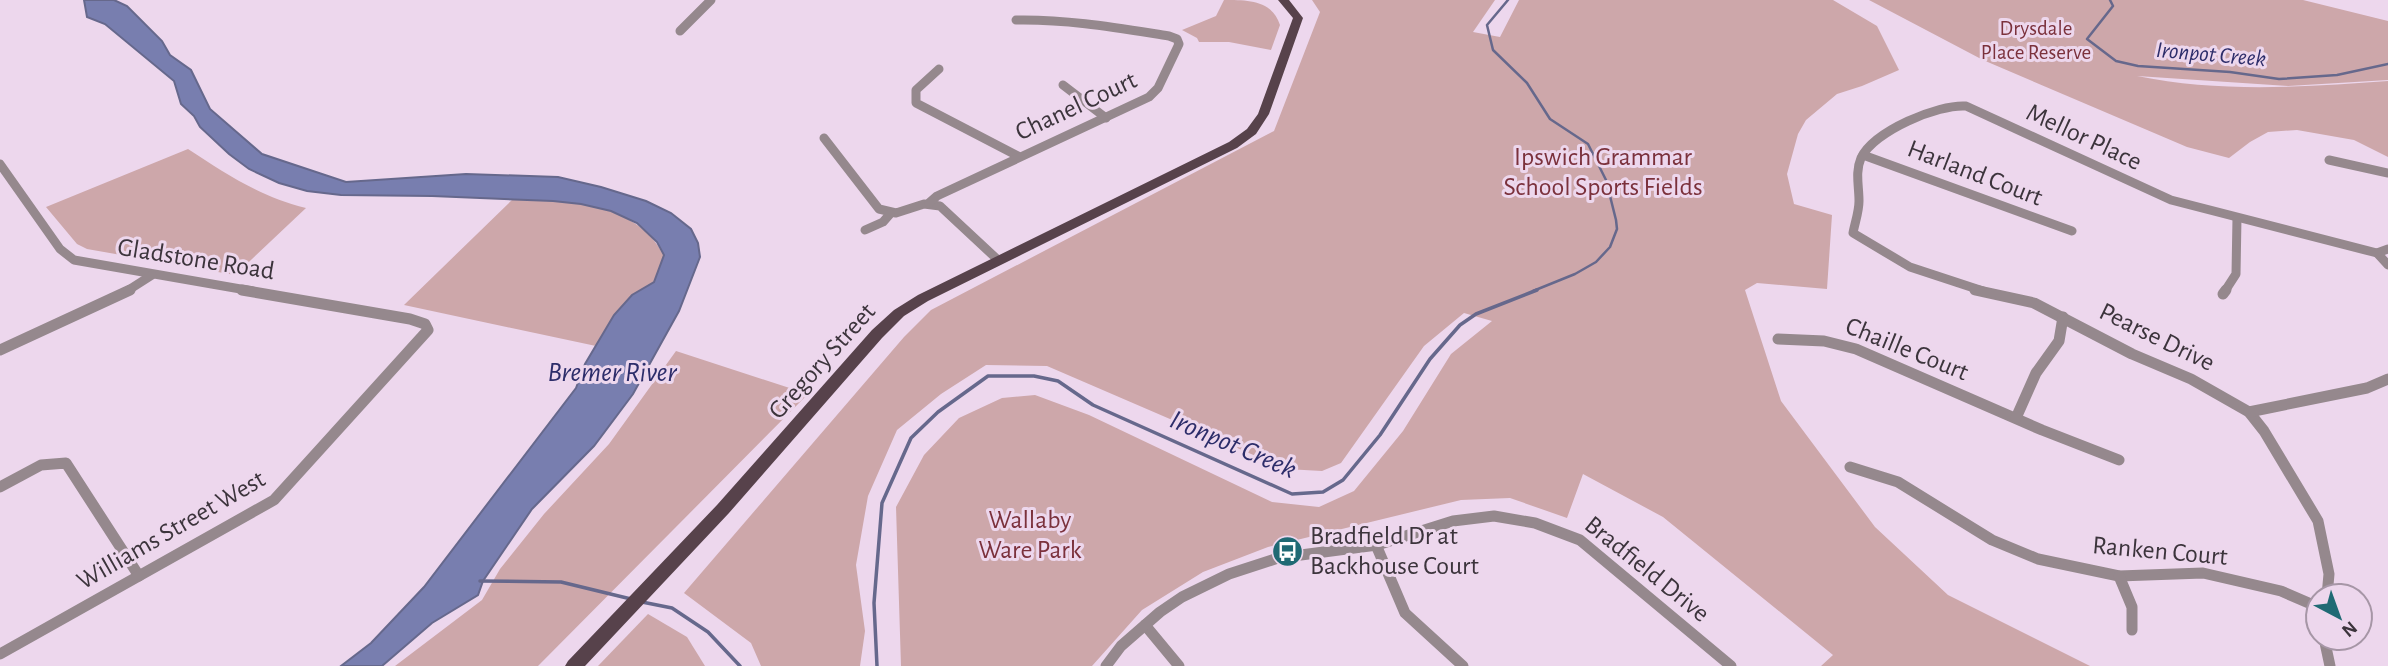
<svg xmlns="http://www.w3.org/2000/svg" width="2388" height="666" font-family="'Alegreya Sans',sans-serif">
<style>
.green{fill:#cda7aa}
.water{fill:#787eaf;stroke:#66688c;stroke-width:2}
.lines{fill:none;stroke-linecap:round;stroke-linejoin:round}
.stream-far1{stroke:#66688c;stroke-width:2.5}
.stream{stroke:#66688c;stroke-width:3.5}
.minor-far1{stroke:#95888d;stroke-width:9}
.minor{stroke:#95888d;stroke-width:11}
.major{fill:#57424b;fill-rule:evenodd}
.labels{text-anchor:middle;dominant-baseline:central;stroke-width:6;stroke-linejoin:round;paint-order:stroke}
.far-park-label{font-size:21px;fill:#7b313c;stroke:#edd7ed}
.far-water-label{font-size:23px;font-style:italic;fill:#2d2d6a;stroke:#edd7ed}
.street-label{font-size:26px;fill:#3c343c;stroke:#edd7ed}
.park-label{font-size:26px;fill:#7b313c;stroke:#edd7ed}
.poi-label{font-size:26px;fill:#3c343c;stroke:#edd7ed;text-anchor:start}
.water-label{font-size:28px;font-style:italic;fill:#2d2d6a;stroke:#edd7ed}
</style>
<rect width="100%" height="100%" fill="#edd7ed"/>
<!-- green -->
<g class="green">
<path d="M1224 0C1248 0 1272 0 1280 25L1271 50 1229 42H1199L1197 38 1182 30 1216 16Z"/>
<path d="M1312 0H1495L1473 32 1500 37 1519 0H1833L1877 26 1899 70 1862 86 1837 94 1806 120 1798 134 1787 174 1794 204 1832 215 1827 289 1757 283 1745 290 1781 401 1875 527 1948 595 2090 666H1821L1833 655 1663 517 1583 474 1567 518 1510 498 1461 500 1268 547 1203 572 1142 610 1092 666H901L896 507 924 455 959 418 1002 398 1035 395 1089 415 1272 502 1319 507 1354 491 1403 431 1451 354 1492 321 1464 313 1424 346 1341 463 1322 471 1286 469 1047 366 986 365 941 394 897 430 868 496 856 565 865 631 860 666H761L751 643 684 593 904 337 931 310 1274 131 1320 12Z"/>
<path d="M1869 0H2303L2388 21V80L2288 86 2137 76C2219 93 2305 87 2388 81V157L2354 140 2297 130 2268 132 2250 142 2229 158 2187 147 1983 60Z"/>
<path d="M188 149C226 174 261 197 306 208L235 275 87 249 77 244 46 207Z"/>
<path d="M513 199C565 201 637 201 664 256L654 282 632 295 614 315 596 346 404 305Z"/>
<path d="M676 351 808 394 538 666H395L482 600 500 569 544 514 609 444Z"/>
<path d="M648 614 687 637 705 666H598Z"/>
</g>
<!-- water -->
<path class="water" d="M84 0H114L127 6 162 41 170 55 191 70 210 109 262 154 346 182 466 174 558 177 601 187 646 201 671 213 691 229 698 243 700 257 679 311 633 394 594 446 532 509 483 581 478 595 432 623 382 666H341L371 643 424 587 576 388 585 364 614 315 632 295 654 282 664 255 657 242 637 223 611 211 581 204 553 201 432 196 341 195 307 191 279 183 249 169 229 154 200 127 194 116 181 104 174 81 105 24 87 17Z"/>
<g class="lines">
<!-- stream-far1 -->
<g class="stream-far1">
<path d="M1508 0 1487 25 1493 50 1527 83 1550 119 1588 144 1606 180 1616 220 1617 229 1610 247 1596 262 1575 274 1533 291"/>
<path d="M2110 0 2113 6 2087 39 2116 61 2138 66 2230 72 2279 79 2337 75 2388 64"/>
</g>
<!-- stream -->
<g class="stream">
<path d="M480 581 561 582 631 599"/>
<path d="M642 602 672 608 708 632 740 666"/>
<path d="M877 666 874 603 882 503 911 438 938 412 988 376H1034L1058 381 1093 405 1292 494 1323 492 1343 480 1380 435 1430 359 1460 325 1476 314 1537 290"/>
</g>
<!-- minor-far1 -->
<g class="minor-far1">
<path d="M680 31 711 0"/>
<path d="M939 69 916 90V103L1018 156"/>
<path d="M1063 85 1106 118"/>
<path d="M824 138 879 209 896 213 924 204 940 206 998 260"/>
<path d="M1863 155 2072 231"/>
<path d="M2329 160 2388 173"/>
<path d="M0 164 60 249 74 260 252 291"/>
<path d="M929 203 937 196 1149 97 1158 88 1179 44 1177 39 1169 36C1118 28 1068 19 1016 20"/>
<path d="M865 230 883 222 890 214"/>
<path d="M2388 249 2377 253 2388 265"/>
<path d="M127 291 152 275"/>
<path d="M1983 291 1910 267 1853 233C1855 222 1859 212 1859 201 1859 186 1855 172 1861 158 1874 131 1938 104 1966 106L2171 200 2377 253"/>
<path d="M2225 291 2236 274 2237 218"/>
</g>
<!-- minor -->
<g class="minor">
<path d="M1975 290 2034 303 2132 354 2191 379 2249 412 2264 431 2318 521 2329 574 2327 596"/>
<path d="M2223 294 2226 290"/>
<path d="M1778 339 1824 341 1856 349 2042 430 2119 460"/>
<path d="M0 350 130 290"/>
<path d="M2249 412 2367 388 2388 379"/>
<path d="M2016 418 2036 373 2059 341 2063 317"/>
<path d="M1850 467 1898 482 1992 540 2038 559 2119 576 2203 573 2281 591 2318 607"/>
<path d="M0 487 41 465 66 463 139 576"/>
<path d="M1376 545 1405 613 1463 666"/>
<path d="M2119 576 2132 607V630"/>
<path d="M1145 625 1179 666"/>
<path d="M2324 638 2330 666"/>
<path d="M0 654 274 500 428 330 425 324 410 319 242 290"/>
<path d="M1106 666 1121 646 1160 612 1182 597 1229 574 1278 558 1377 545 1453 521 1494 516 1535 523 1580 540 1731 666"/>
</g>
<!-- major -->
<path class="major" d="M1278 0H1289L1303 18 1269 114 1256 134 1237 148 928 301 904 316 882 338 729 513 585 666H565L568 661 717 505 872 330 894 310 918 295 1229 142 1247 129 1258 114 1293 18Z"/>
</g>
<!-- icons -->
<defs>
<symbol id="bus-disc" viewBox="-11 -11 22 22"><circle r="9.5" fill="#1f6a74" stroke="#edd7ed"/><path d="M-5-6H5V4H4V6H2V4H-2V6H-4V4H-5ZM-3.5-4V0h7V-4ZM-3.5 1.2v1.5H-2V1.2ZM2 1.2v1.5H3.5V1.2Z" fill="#fff"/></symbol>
</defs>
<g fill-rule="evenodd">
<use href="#bus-disc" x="1270" y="534" width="35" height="35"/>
</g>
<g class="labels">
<!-- far-park labels -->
<g class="far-park-label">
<text x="2036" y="28">Drysdale<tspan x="2036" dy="24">Place Reserve</tspan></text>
</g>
<!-- far-water labels -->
<g class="far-water-label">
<text transform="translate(2211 55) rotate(5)">Ironpot Creek</text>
</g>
<!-- street labels -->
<g class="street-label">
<text transform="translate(1076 106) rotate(-25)">Chanel Court</text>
<text transform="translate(2084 137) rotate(25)">Mellor Place</text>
<text transform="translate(1975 173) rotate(21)">Harland Court</text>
<text transform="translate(196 259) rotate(9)">Gladstone Road</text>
<text transform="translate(2157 337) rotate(26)">Pearse Drive</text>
<text transform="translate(1907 349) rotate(22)">Chaille Court</text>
<text transform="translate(822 361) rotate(-48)">Gregory Street</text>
<text transform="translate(171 530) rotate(-30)">Williams Street West</text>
<text transform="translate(2160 551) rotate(5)">Ranken Court</text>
<text transform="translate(1647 569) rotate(39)">Bradfield Drive</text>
</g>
<!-- park labels -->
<g class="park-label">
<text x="1603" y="157">Ipswich Grammar<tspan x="1603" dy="30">School Sports Fields</tspan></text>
<text x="1030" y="520">Wallaby<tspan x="1030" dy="30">Ware Park</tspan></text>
</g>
<!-- poi labels -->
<g class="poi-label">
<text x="1310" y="536">Bradfield Dr at<tspan x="1310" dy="30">Backhouse Court</tspan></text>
</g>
<!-- water labels -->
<g class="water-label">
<text x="612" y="373">Bremer River</text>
<text transform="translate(1233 445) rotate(23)">Ironpot Creek</text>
</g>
</g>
<!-- north arrow -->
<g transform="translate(2339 617) rotate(139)"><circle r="33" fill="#edd7ed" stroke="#a696a6" stroke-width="2"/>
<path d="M0-5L12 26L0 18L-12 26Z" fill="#1f6a74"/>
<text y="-10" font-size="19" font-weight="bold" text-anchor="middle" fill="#3c343c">N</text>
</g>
</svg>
